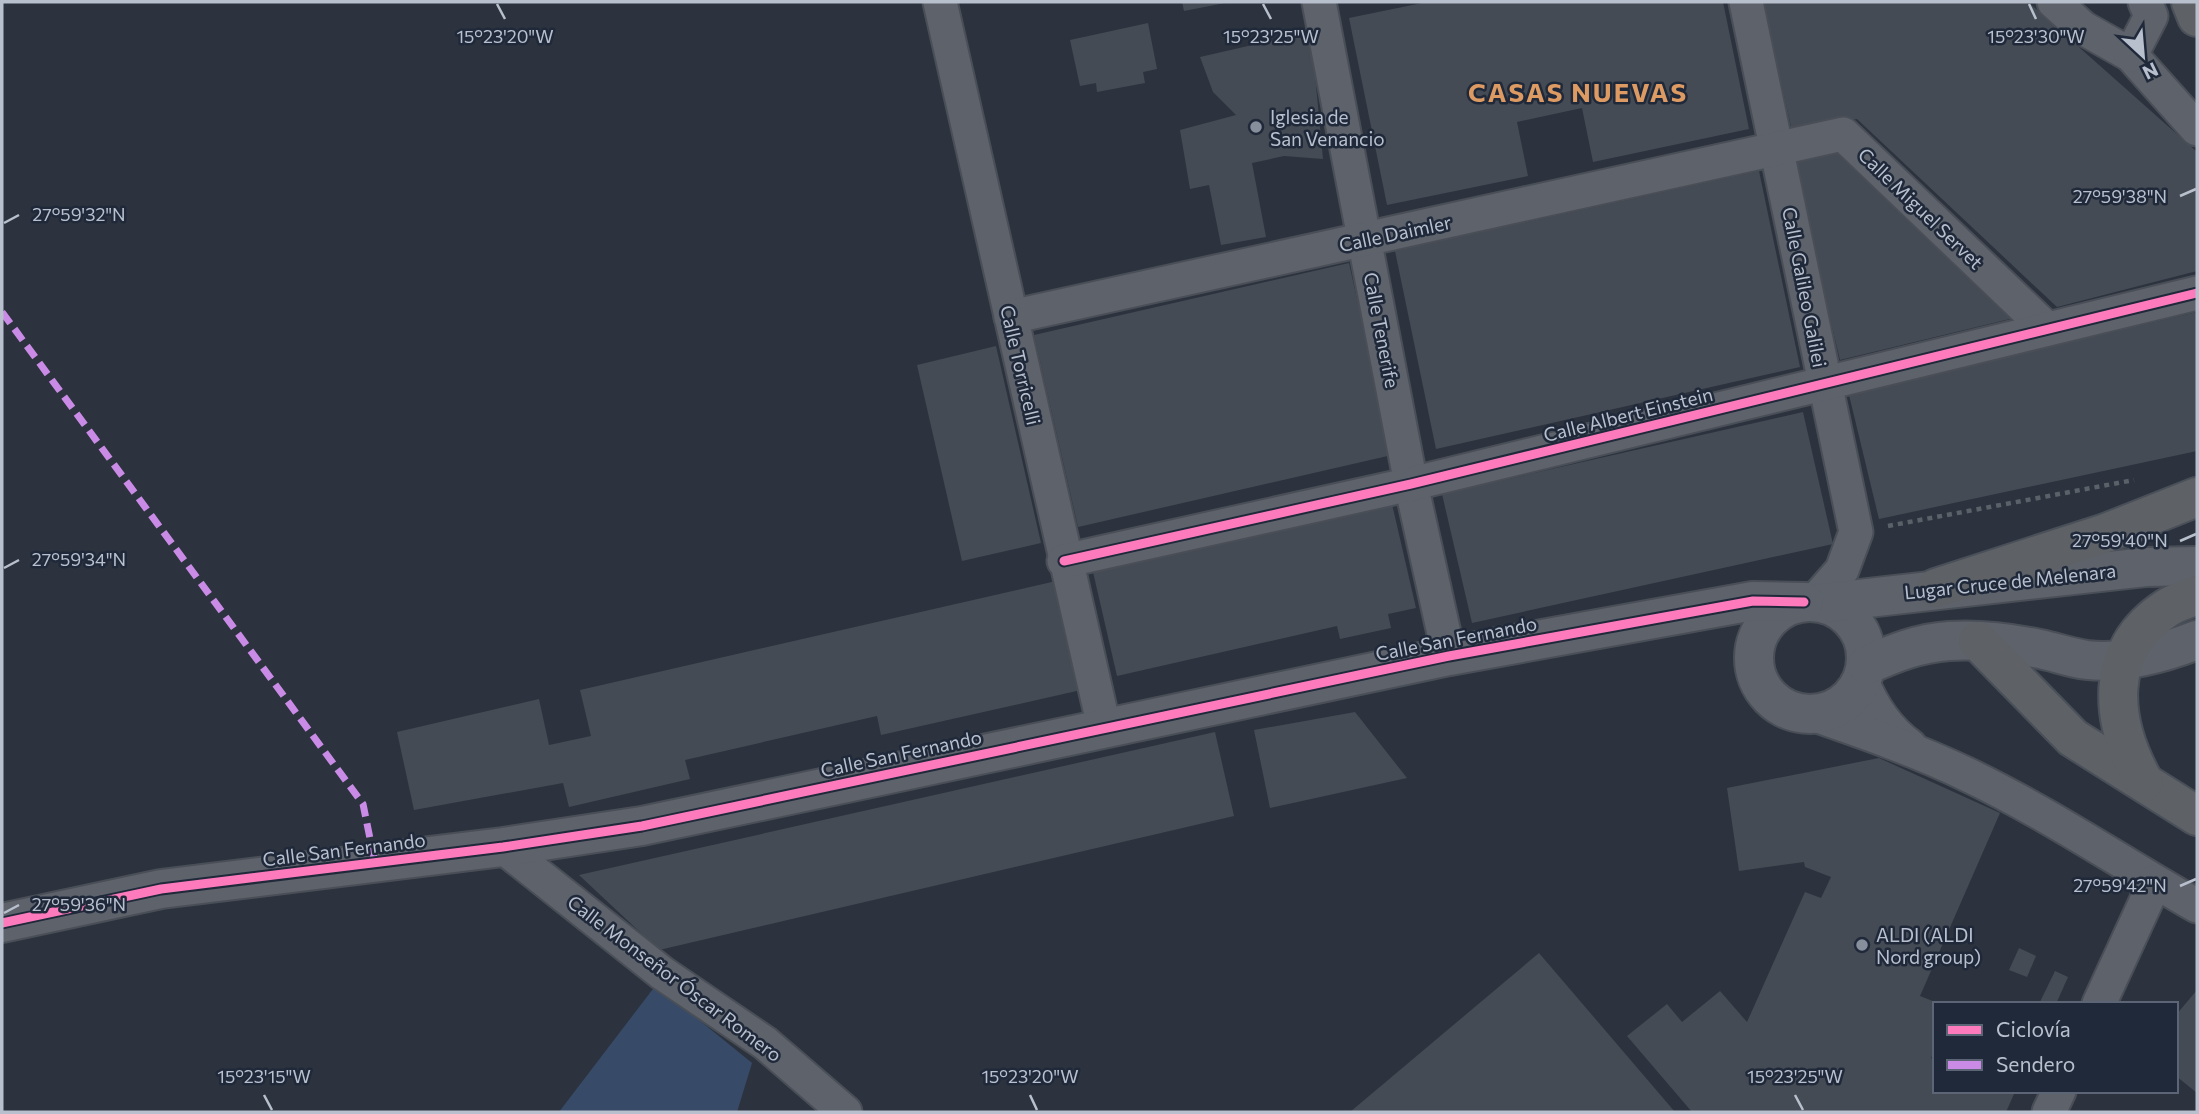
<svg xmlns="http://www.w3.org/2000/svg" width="2199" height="1114" font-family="Commissioner,sans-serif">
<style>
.water{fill:#374b69}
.building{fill:#454b54}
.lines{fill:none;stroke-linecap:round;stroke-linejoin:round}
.minor-casing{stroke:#4a4f57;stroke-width:37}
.tertiary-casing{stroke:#4a4f57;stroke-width:42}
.motorway-casing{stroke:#4a5059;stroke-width:42}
.path{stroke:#5b6168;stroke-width:4.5;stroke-dasharray:5 5;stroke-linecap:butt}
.minor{stroke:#5d626b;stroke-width:33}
.tertiary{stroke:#5d626b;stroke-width:38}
.motorway{stroke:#5e6165;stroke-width:38}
.quiet{stroke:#ca8be6;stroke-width:7;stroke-dasharray:14 7;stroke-linecap:butt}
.cycleway-casing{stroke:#1f293a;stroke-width:13}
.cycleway{stroke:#fd7abc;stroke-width:9}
.ticks{fill:none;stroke:#b8c0ce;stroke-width:2.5}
.poi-dot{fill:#878f9c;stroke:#1f293a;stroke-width:2.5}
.labels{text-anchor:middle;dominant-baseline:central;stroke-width:5;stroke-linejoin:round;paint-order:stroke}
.poi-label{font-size:19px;fill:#b8c0ce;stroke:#1f293a;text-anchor:start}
.street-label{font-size:19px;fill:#b8c0ce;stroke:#1f293a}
.district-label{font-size:26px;font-weight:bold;letter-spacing:2px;fill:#dd9a63;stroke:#1f293a}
.ticks-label{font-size:18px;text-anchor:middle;fill:#b8c0ce;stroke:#1f293a;stroke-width:5;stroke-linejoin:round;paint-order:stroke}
</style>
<rect width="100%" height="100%" fill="#2c333e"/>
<!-- water -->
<path class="water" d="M656 985 752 1063 737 1112H559Z"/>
<!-- building -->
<g class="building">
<path d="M1182 2H1225V3L1184 11Z"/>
<path d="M1427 2H1723L1749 129 1593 162 1582 108 1517 122 1528 176 1387 205 1349 18Z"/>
<path d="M1763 2H2028L2196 151 2197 271 2057 307 1857 119 1792 131Z"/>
<path d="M1148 23 1157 69 1143 72 1145 83 1097 92 1096 83 1080 86 1070 40Z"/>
<path d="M1296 35 1312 43 1323 159 1284 156 1252 163 1266 237 1221 245 1209 185 1190 189 1180 130 1236 115 1213 92 1200 57Z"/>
<path d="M1845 150 2014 318 1840 360 1793 163Z"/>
<path d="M1759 171 1800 367 1436 449 1395 251Z"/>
<path d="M1349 263 1392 455 1078 527 1034 335Z"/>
<path d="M2197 312V451L1879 519 1849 395Z"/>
<path d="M996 346 1041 543 962 561 917 365Z"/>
<path d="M1803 412 1833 544 1472 623 1442 494Z"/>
<path d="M1392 504 1416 608 1388 614 1391 628 1340 639 1337 626 1117 676 1093 572Z"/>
<path d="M1056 581 1081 690 881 735 877 716 685 760 690 779 569 807 563 783 414 810 397 732 539 699 549 745 591 736 580 690Z"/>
<path d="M1355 712 1407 778 1270 808 1254 730Z"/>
<path d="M1215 732 1234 816 659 950 579 875Z"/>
<path d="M1879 758 2000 813 1920 996 1935 1002V1051L1931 1058 1935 1060V1091H2008L2014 1094 2006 1112H1692L1627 1036 1667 1004 1682 1022 1720 991 1747 1022 1805 892 1821 898 1831 877 1805 867 1804 862 1739 871 1727 788Z"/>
<path d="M2019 948 2036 956 2027 977 2009 970Z"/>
<path d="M1539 953 1675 1112H1350Z"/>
<path d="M2055 971 2068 977 2056 1004H2039Z"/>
<path d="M2197 990V1093L2176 1076V1015Z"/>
</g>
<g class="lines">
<defs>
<g id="minor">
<path d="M940 2 1104 727"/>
<path d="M1319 2 1411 484 1449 656"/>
<path d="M1746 2 1856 532 1842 570 1814 602"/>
<path d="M2054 2 2083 28 2131 55 2197 129"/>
<path d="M2131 55 2151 16 2145 2"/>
<path d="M1011 317 1843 134 2047 329"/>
<path d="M1064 561 1411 484 2197 293"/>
<path d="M1862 681C1872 706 1888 730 1910 746"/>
<path d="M1812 714C1864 732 1916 750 1966 774 2046 812 2120 862 2197 906"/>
<path d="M503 847 662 973 765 1043 845 1112"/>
<path d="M2099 1004 2155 882"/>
<path d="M2049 1112 2059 1091"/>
</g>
<g id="tertiary">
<circle cx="1810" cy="658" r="56"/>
<path d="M1823 603 2146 567 2197 566"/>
<path d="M1867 665C1894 653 1919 643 1949 641 1978 639 2011 643 2040 649 2055 652 2071 658 2087 660 2123 664 2164 653 2197 640"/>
<path d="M2 923 161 889 503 847 642 826 1449 656 1753 601 1804 602"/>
</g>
<g id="motorway">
<path d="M2191 2 2197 17"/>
<path d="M1936 588 2106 533 2197 497"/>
<path d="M1978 641 2073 738 2197 816"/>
<path d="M2144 782C2110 722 2102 650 2167 608 2176 602 2188 599 2197 595"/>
</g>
</defs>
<!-- minor casing -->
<use href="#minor" class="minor-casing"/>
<!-- tertiary casing -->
<use href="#tertiary" class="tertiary-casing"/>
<!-- motorway casing -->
<use href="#motorway" class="motorway-casing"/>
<!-- path -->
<path class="path" d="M1888 526 2134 480"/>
<!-- minor -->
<use href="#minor" class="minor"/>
<!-- tertiary -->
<use href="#tertiary" class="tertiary"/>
<!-- motorway -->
<use href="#motorway" class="motorway"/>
<!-- quiet -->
<path class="quiet" d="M2 312 363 804 375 863"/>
<defs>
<g id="cycleway">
<path d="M1064 561 1411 484 2197 293"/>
<path d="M2 923 161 889 503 847 642 826 1449 656 1753 601 1804 602"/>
</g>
</defs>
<!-- cycleway casing -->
<use href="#cycleway" class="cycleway-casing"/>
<!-- cycleway -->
<use href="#cycleway" class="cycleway"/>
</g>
<!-- ticks -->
<path class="ticks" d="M497 4 505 19M1263 4 1271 19M2029 4 2036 19M2180 196 2196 189M4 223 19 215M2180 541 2196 534M4 568 19 560M2180 886 2196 879M4 913 19 905M264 1095 272 1110M1030 1095 1037 1110M1795 1095 1803 1110"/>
<!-- markers -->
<g class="poi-dot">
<circle cx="1256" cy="127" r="7"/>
<circle cx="1862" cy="945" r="7"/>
</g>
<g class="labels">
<!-- poi labels -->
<g class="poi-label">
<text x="1270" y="116">Iglesia de<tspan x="1270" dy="22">San Venancio</tspan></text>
<text x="1876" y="934">ALDI (ALDI<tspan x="1876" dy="22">Nord group)</tspan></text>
</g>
<!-- street labels -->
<g class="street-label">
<text transform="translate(1921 208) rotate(44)">Calle Miguel Servet</text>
<text transform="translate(1395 233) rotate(-12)">Calle Daimler</text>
<text transform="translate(1805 287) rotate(79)">Calle Galileo Galilei</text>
<text transform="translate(1382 330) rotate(79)">Calle Tenerife</text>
<text transform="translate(1021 365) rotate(77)">Calle Torricelli</text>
<text transform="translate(1628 414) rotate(-14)">Calle Albert Einstein</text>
<text transform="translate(2010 581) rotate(-6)">Lugar Cruce de Melenara</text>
<text transform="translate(1456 638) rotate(-11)">Calle San Fernando</text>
<text transform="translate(901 753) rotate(-12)">Calle San Fernando</text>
<text transform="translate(344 849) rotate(-7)">Calle San Fernando</text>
<text transform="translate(675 978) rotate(37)">Calle Monseñor Óscar Romero</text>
</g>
<!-- district labels -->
<g class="district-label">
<text x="1578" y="91">CASAS NUEVAS</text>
</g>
</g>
<g class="ticks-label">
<text x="505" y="43">15°23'20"W</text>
<text x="1271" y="43">15°23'25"W</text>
<text x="2036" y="43">15°23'30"W</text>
<text x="2120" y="203">27°59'38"N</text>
<text x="79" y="221">27°59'32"N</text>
<text x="2120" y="547">27°59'40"N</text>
<text x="79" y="566">27°59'34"N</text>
<text x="2120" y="892">27°59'42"N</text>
<text x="79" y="911">27°59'36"N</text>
<text x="264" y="1083">15°23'15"W</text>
<text x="1030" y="1083">15°23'20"W</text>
<text x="1795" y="1083">15°23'25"W</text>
</g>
<!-- border -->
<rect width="2199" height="1114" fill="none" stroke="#b8c0ce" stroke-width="7"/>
<!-- legend -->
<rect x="1933" y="1002" width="245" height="91" fill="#1f293a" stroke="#5c6575" stroke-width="2"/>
<rect x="1947" y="1025" width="35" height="10" fill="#fd7abc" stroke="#5c6575" stroke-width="2"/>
<text x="1996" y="1037" font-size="21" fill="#b8c0ce">Ciclovía</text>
<rect x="1947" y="1060" width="35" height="10" fill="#ca8be6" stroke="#5c6575" stroke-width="2"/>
<text x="1996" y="1072" font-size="21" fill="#b8c0ce">Sendero</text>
<!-- north arrow -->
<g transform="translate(2143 56) rotate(154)" stroke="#1f293a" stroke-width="5" paint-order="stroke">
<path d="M0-5L12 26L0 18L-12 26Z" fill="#b8c0ce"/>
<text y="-10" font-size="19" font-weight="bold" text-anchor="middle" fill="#b8c0ce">N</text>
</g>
</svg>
